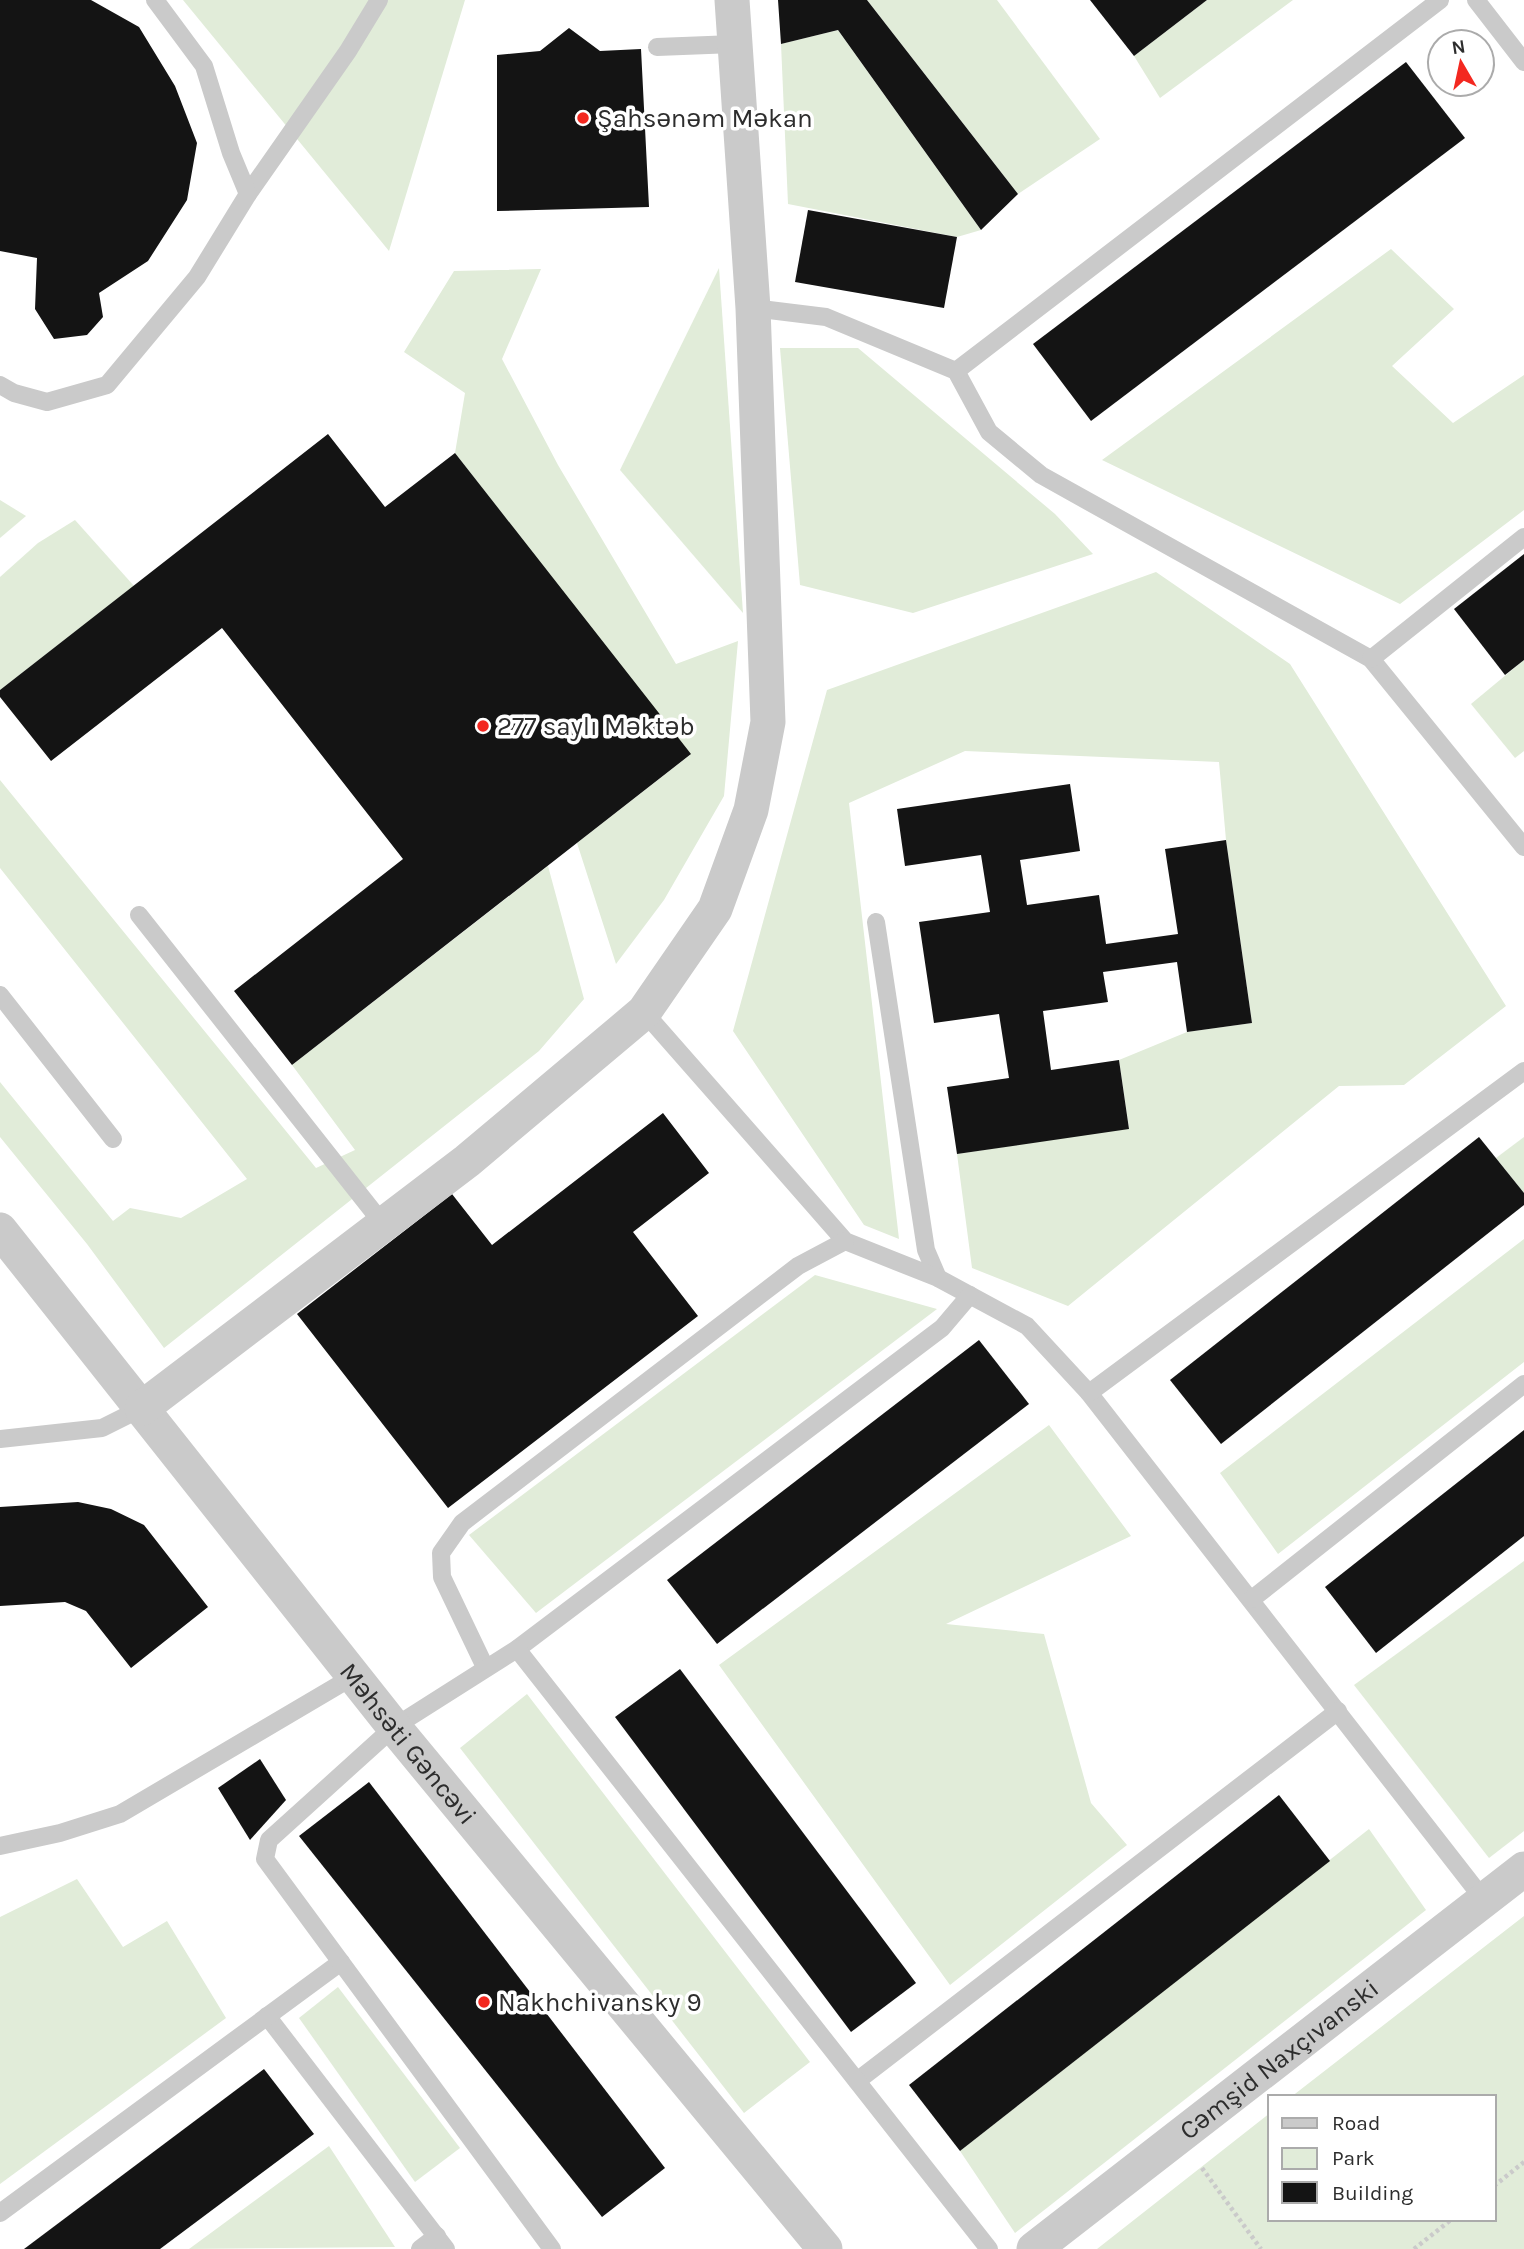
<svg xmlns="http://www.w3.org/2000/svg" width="1524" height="2249" font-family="Karla,sans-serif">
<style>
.green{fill:#e1ecd9}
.building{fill:#141414}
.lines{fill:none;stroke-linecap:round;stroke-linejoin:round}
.path{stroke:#cacaca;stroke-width:4.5;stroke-dasharray:3.5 3.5;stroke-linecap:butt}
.service{stroke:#cacaca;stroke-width:18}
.minor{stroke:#cacaca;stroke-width:35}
.poi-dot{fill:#f32820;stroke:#fff;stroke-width:2.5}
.labels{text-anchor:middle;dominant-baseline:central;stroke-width:7;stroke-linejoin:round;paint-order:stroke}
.poi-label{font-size:26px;fill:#2d2d2d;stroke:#fff;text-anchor:start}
.street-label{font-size:26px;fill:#2d2d2d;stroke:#fff}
</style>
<rect width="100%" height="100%" fill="#fff"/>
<!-- green -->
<g class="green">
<path d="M183 0H465L389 251Z"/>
<path d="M867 0H997L1100 139 1018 194Z"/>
<path d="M1207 0H1293L1160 98 1134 56Z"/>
<path d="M838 30 981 230 957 237 788 204 781 44Z"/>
<path d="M1391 249 1454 309 1392 366 1453 423 1524 375V510L1400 604 1102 460Z"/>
<path d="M719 268 743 613 620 470Z"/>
<path d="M541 269 502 359 558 465 676 664 738 641 724 796 664 900 616 964 577 843 690 755 455 453 465 393 404 352 454 271Z"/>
<path d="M780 348H858L1055 514 1093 554 913 613 800 585Z"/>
<path d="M0 500 26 516 0 538Z"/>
<path d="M75 520 134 586 0 690V577L38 543Z"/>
<path d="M1156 572 1290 664 1506 1006 1404 1085 1339 1086 1068 1306 972 1268 957 1154 1129 1128 1119 1060 1187 1032 1252 1023 1226 840 1219 762 965 751 849 803 899 1239 864 1225 733 1031 827 690Z"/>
<path d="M1524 660V751L1515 758 1471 704Z"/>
<path d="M0 780 316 1168 355 1150 292 1065 548 866 584 999 539 1051 164 1348 87 1244 0 1137V1082L113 1221 130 1208 181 1218 247 1179 0 868Z"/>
<path d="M1524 1137V1193L1496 1158Z"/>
<path d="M1524 1239V1362L1278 1554 1220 1473Z"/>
<path d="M815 1275 937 1309 536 1613 469 1535Z"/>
<path d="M1049 1425 1131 1536 946 1624 1044 1634 1091 1803 1127 1845 950 1985 719 1665Z"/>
<path d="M1524 1561V1831L1489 1858 1354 1685Z"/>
<path d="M527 1694 810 2062 744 2113 460 1748Z"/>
<path d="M1369 1829 1426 1910 1015 2233 960 2151Z"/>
<path d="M77 1879 123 1947 167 1921 226 2018 0 2184V1917Z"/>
<path d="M1524 1916V2249H1097L1270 2113V2219H1494V2097H1291Z"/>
<path d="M338 1987 460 2148 415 2182 299 2018Z"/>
<path d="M329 2146 395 2247 189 2249Z"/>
</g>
<!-- building -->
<g class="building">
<path d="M0 0H91L139 27 175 86 197 143 187 200 148 261 99 293 103 317 87 335 54 339 35 309 37 258 0 251Z"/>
<path d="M778 0H867L1018 194 981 230 838 30 781 44Z"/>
<path d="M1090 0H1207L1134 56Z"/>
<path d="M569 28 600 51 641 49 649 207 497 211V55L540 51Z"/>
<path d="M1406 62 1465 138 1091 421 1033 344Z"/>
<path d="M808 210 957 237 944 308 795 282Z"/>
<path d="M328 434 385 507 455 453 691 754 292 1065 234 991 403 859 222 628 51 761 0 697V690Z"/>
<path d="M1524 554V660L1505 675 1454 609Z"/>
<path d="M1070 784 1080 851 1020 860 1027 905 1099 895 1106 944 1178 934 1165 849 1226 840 1252 1023 1187 1032 1177 962 1103 972 1108 1002 1043 1011 1051 1070 1119 1060 1129 1129 957 1154 947 1087 1009 1078 999 1014 934 1023 919 922 990 912 981 855 905 866 897 809Z"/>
<path d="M663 1113 709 1173 633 1232 698 1316 448 1508 297 1314 452 1194 492 1245Z"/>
<path d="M1479 1137 1524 1193V1205L1221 1444 1170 1380Z"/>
<path d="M979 1340 1029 1404 717 1644 667 1580Z"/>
<path d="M1524 1430V1536L1376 1653 1325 1587Z"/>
<path d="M78 1502 111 1509 144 1525 208 1607 131 1668 86 1611 65 1602 0 1606V1507Z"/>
<path d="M680 1669 916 1983 851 2032 615 1717Z"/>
<path d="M260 1759 286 1800 250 1840 218 1788Z"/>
<path d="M369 1782 665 2168 602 2217 299 1836Z"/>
<path d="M1279 1795 1330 1861 960 2151 909 2085Z"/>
<path d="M264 2069 314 2134 160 2249H24Z"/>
</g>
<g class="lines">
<!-- path -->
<g class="path">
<path d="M1202 2168 1261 2249"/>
<path d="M1494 2186 1524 2162"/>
<path d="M1414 2249 1452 2219"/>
</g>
<!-- service -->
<g class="service">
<path d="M1476 0 1524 62"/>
<path d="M657 47 734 44"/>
<path d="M248 194 348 51 379 0"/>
<path d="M753 308 826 317 956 371 989 432 1041 475 1371 659 1524 847"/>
<path d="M956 371 1440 0"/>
<path d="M0 385 14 393 47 402 107 385 197 277 248 194 231 153 204 66 155 0"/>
<path d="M1371 659 1524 537"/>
<path d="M139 915 383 1224"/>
<path d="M876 922 926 1250 938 1278"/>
<path d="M0 995 113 1139"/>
<path d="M644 1012 845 1241 938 1278 1027 1326 1089 1393 1484 1900"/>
<path d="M1089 1393 1524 1071"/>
<path d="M0 1439 102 1428 142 1408"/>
<path d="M1252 1599 1524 1384"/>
<path d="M517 1649 942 1328 970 1295"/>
<path d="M485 1667 442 1577 441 1553 462 1523 798 1266 845 1241"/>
<path d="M0 1846 60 1833 120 1814 354 1676"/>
<path d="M267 2016 446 2249"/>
<path d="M857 2081 1338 1711"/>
<path d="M0 2213 341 1962"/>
<path d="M420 2249 437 2236"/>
<path d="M552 2249 265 1859 269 1840 394 1727 517 1649 989 2249"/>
</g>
<!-- minor -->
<g class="minor">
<path id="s1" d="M0 1230 394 1727 825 2249"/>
<path d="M142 1408 467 1161 644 1012 715 909 751 810 768 722 753 308 732 0"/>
<path id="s2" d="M1034 2249 1524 1869"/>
</g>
</g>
<!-- markers -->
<g class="poi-dot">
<circle cx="583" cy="118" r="7"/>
<circle cx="483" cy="726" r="7"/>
<circle cx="484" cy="2002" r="7"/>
</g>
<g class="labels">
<!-- poi labels -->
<g class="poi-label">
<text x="597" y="118">Şahsənəm Məkan</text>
<text x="497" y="726">277 saylı Məktəb</text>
<text x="498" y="2002">Nakhchivansky 9</text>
</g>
<!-- street labels -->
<g class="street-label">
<text stroke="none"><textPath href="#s1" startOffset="656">Məhsəti Gəncəvi</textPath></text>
<text stroke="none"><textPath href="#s2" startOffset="310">Cəmşid Naxçıvanski</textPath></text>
</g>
</g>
<!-- legend -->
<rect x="1268" y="2095" width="228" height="126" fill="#ffffff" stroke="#ababab" stroke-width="2"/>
<rect x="1282" y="2118" width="35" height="10" fill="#cacaca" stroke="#ababab" stroke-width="2"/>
<text x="1332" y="2130" font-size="21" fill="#2d2d2d">Road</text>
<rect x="1282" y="2148" width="35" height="21" fill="#e1ecd9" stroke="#ababab" stroke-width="2"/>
<text x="1332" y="2165" font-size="21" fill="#2d2d2d">Park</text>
<rect x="1282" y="2182" width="35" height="21" fill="#141414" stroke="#ababab" stroke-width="2"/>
<text x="1332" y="2200" font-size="21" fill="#2d2d2d">Building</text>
<!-- north arrow -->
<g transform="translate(1461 63) rotate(351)"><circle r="33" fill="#ffffff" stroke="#ababab" stroke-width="2"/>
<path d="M0-5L12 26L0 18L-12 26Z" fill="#f32820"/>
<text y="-10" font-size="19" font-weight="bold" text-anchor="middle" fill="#2d2d2d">N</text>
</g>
</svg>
